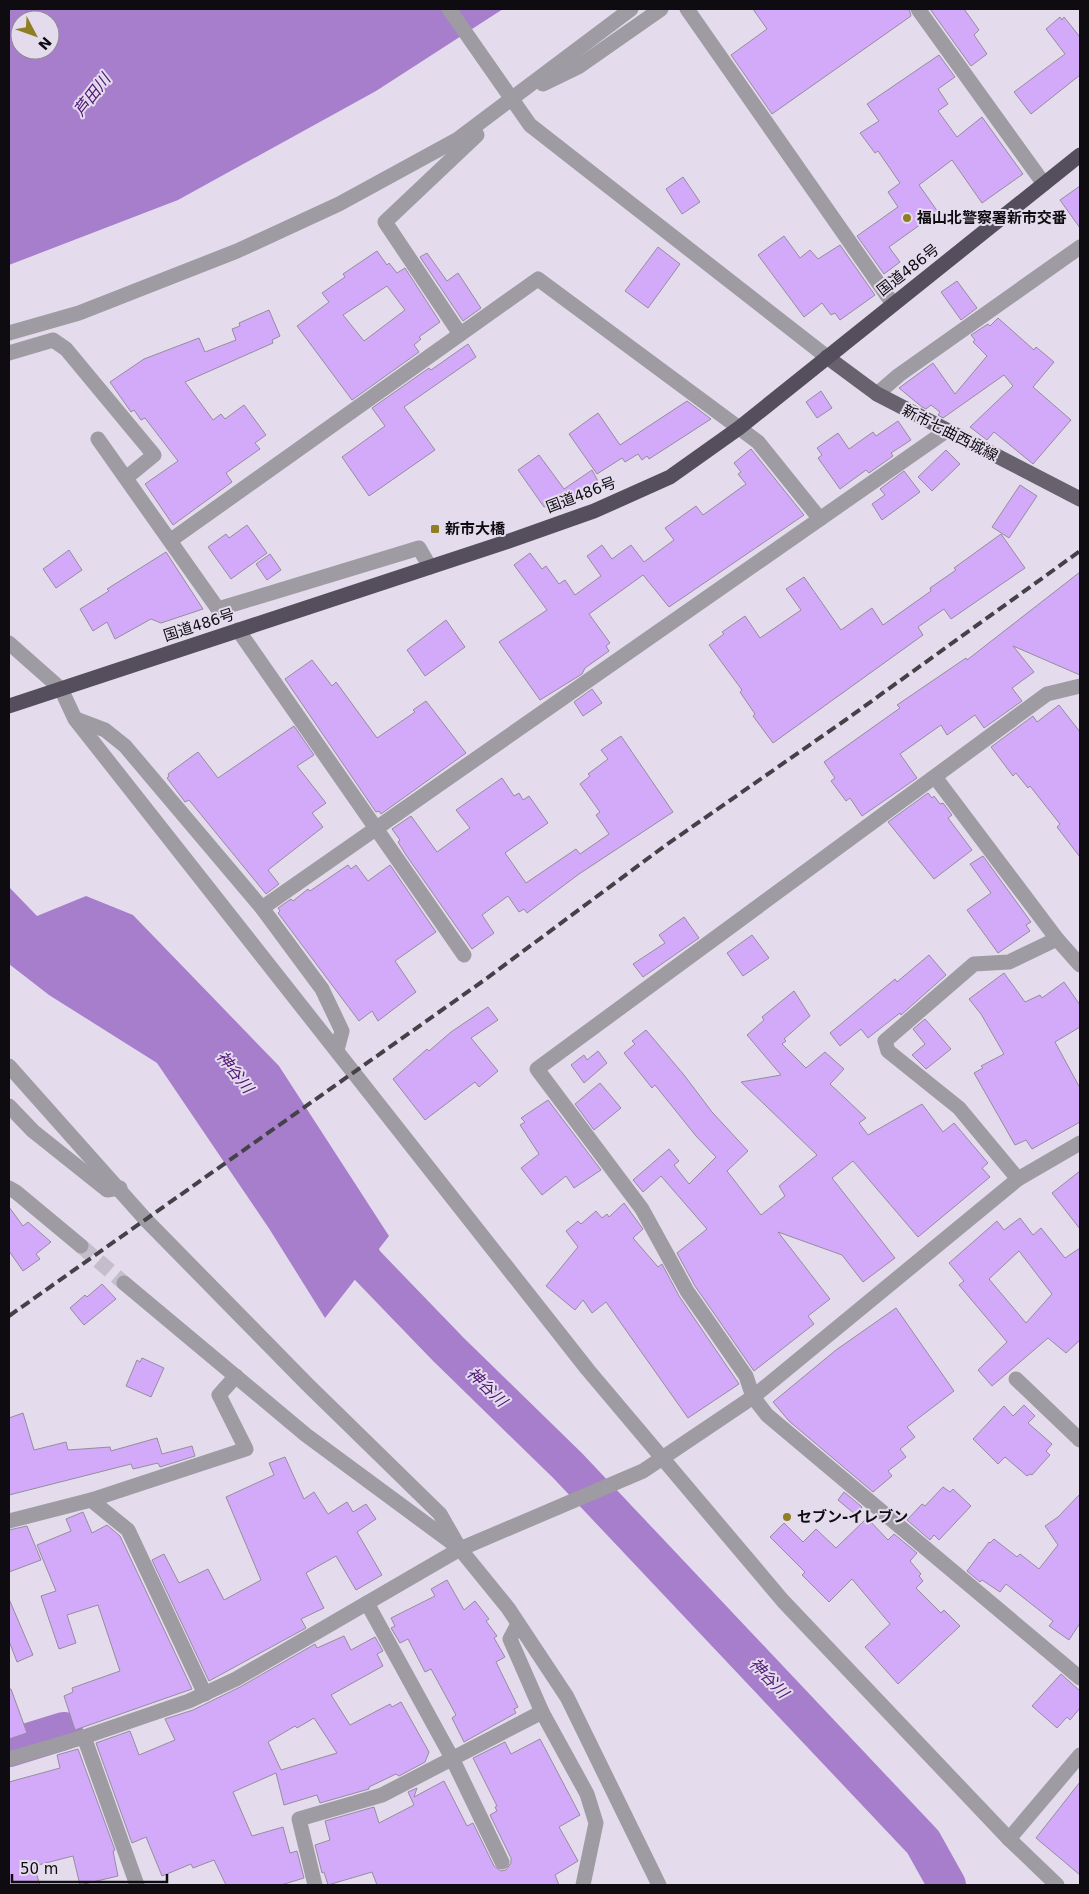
<svg xmlns="http://www.w3.org/2000/svg" width="1089" height="1894" font-family="'DejaVu Sans','Noto Sans JP',sans-serif">
<style>
.water{fill:#a77ecb;fill-rule:evenodd}
.lines{fill:none;stroke-linecap:round;stroke-linejoin:round}
.river{stroke:#a77ecb;stroke-width:38}
.building{fill:#d3aafa;stroke:#958d9d;fill-rule:evenodd}
.minor-tunnel{stroke:#c4bdcc;stroke-width:15;stroke-dasharray:15 8;stroke-linecap:butt}
.minor{stroke:#9e9ba2;stroke-width:15}
.major{stroke:#68626f;stroke-width:15}
.highway{stroke:#554e5c;stroke-width:15}
.rail{stroke:#454149;stroke-width:4;stroke-dasharray:10 5;stroke-linecap:butt}
.poi-dot{fill:#907e25;stroke:#e4dced;stroke-width:2}
.labels{text-anchor:middle;dominant-baseline:central;stroke-width:4;stroke-linejoin:round;paint-order:stroke}
.poi-label{font-size:15px;font-weight:bold;fill:#0e0c11;stroke:#e4dced;text-anchor:start}
.street-label{font-size:15px;fill:#0e0c11;stroke:#e4dced}
.water-label{font-size:16px;font-style:italic;fill:#4e1673;stroke:#e4dced}
</style>
<rect width="100%" height="100%" fill="#e4dced"/>
<!-- water -->
<g class="water">
<path d="M9 9H503L376 91 178 200 9 265ZM20 20H50V50H20Z"/>
<path d="M9 887 37 916 86 896 133 915 279 1066 389 1236 325 1318 270 1230 157 1063 49 995 9 964Z"/>
</g>
<g class="lines">
<!-- river -->
<g class="river">
<path d="M338 1222 366 1264 448 1349 568 1466 923 1842 947 1885"/>
<path d="M9 1748 64 1731"/>
</g>
</g>
<!-- building -->
<g class="building">
<path d="M753 9H909L911 16 772 114 731 55 767 29Z"/>
<path d="M930 9H964L979 30 974 35 987 54 971 66Z"/>
<path d="M1060 17 1062 20 1064 17 1080 37V75L1031 114 1014 92 1065 54 1046 29Z"/>
<path d="M939 55 955 77 938 89 948 104 938 111 957 137 982 117 1023 174 982 203 952 160 919 185 938 212 889 247 900 262 884 274 857 236 898 207 888 192 900 183 878 151 875 153 860 133 879 121 867 104Z"/>
<path d="M683 177 700 202 682 214 666 189Z"/>
<path d="M1080 186V228L1060 200Z"/>
<path d="M784 236 800 258 810 250 818 259 840 245 875 295 840 320 835 313 831 315 822 303 804 317 758 255Z"/>
<path d="M658 247 680 264 648 308 625 291Z"/>
<path d="M377 251 387 265 389 263 397 273 405 268 440 322 419 337 421 339 414 345 419 352 352 400 297 326 329 302 322 293 345 277 343 274ZM387 286 405 310 364 341 343 315Z"/>
<path d="M427 253 447 281 458 273 481 308 463 321 420 257Z"/>
<path d="M957 281 977 308 961 320 941 292Z"/>
<path d="M269 310 280 336 272 340 273 343 185 382 213 420 221 414 225 419 244 405 266 435 255 443 260 449 226 473 232 482 173 525 145 484 178 461 145 418 141 420 134 410 131 412 110 382 144 359 199 338 205 352 236 340 232 329 240 326 239 323Z"/>
<path d="M998 318 1034 350 1036 347 1054 362 1033 387 1071 420 1033 464 994 432 987 440 970 427 1013 386 1004 375 943 418 938 415 940 412 931 405 926 409 922 407 899 388 933 363 955 394 987 356 973 342 975 340 971 335 988 324 990 326Z"/>
<path d="M468 344 476 357 404 407 435 450 369 496 342 457 385 426 372 408 429 368 431 370Z"/>
<path d="M821 391 832 408 817 418 806 402Z"/>
<path d="M687 401 711 419 649 459 647 456 642 460 638 454 625 462 622 458 597 474 569 434 598 413 620 445Z"/>
<path d="M898 421 911 440 891 453 893 456 869 473 866 470 840 489 818 458 822 455 817 448 838 433 849 449 873 432 876 436Z"/>
<path d="M751 449 804 515 669 607 643 575 589 614 610 643 606 646 609 651 585 668 582 674 540 700 499 642 547 610 514 565 530 553 542 569 546 566 559 584 565 580 575 595 601 576 587 556 602 545 612 559 631 545 644 562 674 540 665 528 696 506 703 515 746 484 738 474 741 472 734 463Z"/>
<path d="M946 450 960 464 932 491 918 477Z"/>
<path d="M539 455 564 489 592 470 600 485 556 505 555 503 544 507 518 470Z"/>
<path d="M904 471 920 492 882 520 872 504 885 495 880 489Z"/>
<path d="M1020 485 1037 496 1009 538 992 527Z"/>
<path d="M247 525 267 553 231 579 208 547 226 534 229 538Z"/>
<path d="M1001 534 1025 568 951 619 944 609 918 627 923 635 773 743 753 716 755 714 740 692 742 690 709 645 724 634 722 632 745 616 760 638 801 610 786 589 804 577 841 630 872 608 883 625 931 591 930 588 956 570 954 568Z"/>
<path d="M69 550 82 570 56 588 43 569Z"/>
<path d="M166 552 203 609 161 623 151 619 115 639 107 622 93 631 80 609 109 591 107 589Z"/>
<path d="M270 554 281 570 267 580 256 564Z"/>
<path d="M1080 572V675L1013 646 1034 672 1012 688 1022 701 984 728 975 715 947 735 941 725 900 754 917 778 862 816 850 798 846 801 831 781 835 778 824 762 900 708 897 705 966 658 967 660Z"/>
<path d="M446 620 465 647 425 676 407 650Z"/>
<path d="M312 660 332 686 336 682 377 738 415 712 413 710 426 701 466 753 381 814 379 811 376 812 285 679Z"/>
<path d="M592 689 602 703 583 716 574 702Z"/>
<path d="M1059 705 1080 732V857L1057 827 1060 824 1030 786 1028 788 1016 773 1013 776 991 747 1033 716 1037 722Z"/>
<path d="M294 726 314 755 297 766 326 803 312 813 323 827 268 870 279 884 266 894 189 800 185 802 167 778 169 776 168 774 198 752 218 778Z"/>
<path d="M621 736 673 812 579 874 527 913 524 909 519 912 508 896 482 915 494 933 472 949 406 855 398 842 400 840 392 829 411 816 437 852 470 828 456 810 502 778 514 796 519 793 523 800 529 796 548 823 505 853 526 883 576 849 580 854 609 834 596 815 600 812 580 784 590 776 588 774 608 759 601 750Z"/>
<path d="M928 793 932 798 934 796 940 804 943 803 952 815 948 818 972 850 934 879 888 822Z"/>
<path d="M983 856 1031 922 1026 925 1030 931 998 953 967 910 991 893 970 864Z"/>
<path d="M348 865 351 869 356 865 368 881 390 865 436 932 395 961 416 992 378 1021 372 1011 359 1021 278 913 280 911 278 908 291 899 293 901 308 889 310 891Z"/>
<path d="M684 917 699 938 643 977 633 964 665 943 659 935Z"/>
<path d="M752 935 769 958 743 976 727 953Z"/>
<path d="M929 955 946 975 901 1015 900 1013 868 1038 861 1029 840 1046 830 1033 895 979 897 982Z"/>
<path d="M1004 973 1025 1002 1040 995 1042 998 1064 982 1080 1005V1027L1055 1042 1080 1088V1122L1032 1149 1026 1140 1015 1145 974 1073 983 1068 981 1066 1004 1054 981 1014 969 999Z"/>
<path d="M794 991 810 1016 784 1039 786 1041 782 1044 806 1068 825 1052 844 1069 830 1084 866 1118 859 1123 868 1135 922 1104 943 1132 954 1123 988 1163 982 1168 990 1177 918 1237 853 1161 832 1178 895 1258 863 1282 842 1255 778 1232 830 1299 808 1316 814 1324 754 1371 695 1286 677 1253 707 1229 661 1176 643 1192 633 1180 669 1149 679 1161 674 1165 689 1184 716 1157 696 1136 655 1085 652 1088 624 1053 635 1044 632 1041 646 1030 684 1075 712 1112 748 1151 727 1171 761 1215 785 1196 779 1186 817 1155 741 1082 781 1075 747 1035 764 1020 762 1017Z"/>
<path d="M488 1007 498 1020 471 1038 498 1071 479 1087 475 1082 425 1120 393 1079 427 1049 429 1051 451 1032Z"/>
<path d="M925 1019 951 1049 926 1069 912 1055 925 1044 913 1029Z"/>
<path d="M598 1051 607 1063 584 1083 571 1065 584 1055 587 1060Z"/>
<path d="M600 1083 621 1108 594 1130 575 1104Z"/>
<path d="M548 1100 601 1170 574 1188 566 1176 542 1195 521 1168 539 1154 520 1125 525 1122 521 1118Z"/>
<path d="M1080 1171V1229L1052 1193Z"/>
<path d="M624 1203 643 1229 633 1238 658 1267 662 1264 679 1296 739 1384 688 1418 606 1302 592 1313 583 1300 575 1310 546 1286 578 1247 566 1231 578 1221 581 1224 596 1211 602 1218 607 1214 609 1217Z"/>
<path d="M9 1207 23 1226 28 1222 51 1242 36 1254 40 1259 23 1271 9 1251Z"/>
<path d="M1020 1218 1033 1235 1041 1228 1065 1258 1080 1248V1340L1066 1353 1048 1338 992 1386 978 1370 1007 1342 959 1285 964 1281 949 1263 997 1221 1004 1230ZM1019 1251 1052 1294 1026 1323 989 1279Z"/>
<path d="M102 1284 116 1299 84 1325 70 1308 85 1295 87 1297Z"/>
<path d="M896 1308 954 1391 907 1427 915 1437 900 1449 906 1457 888 1471 892 1476 873 1492 789 1421 773 1402 836 1350Z"/>
<path d="M142 1358 164 1368 151 1397 126 1386 137 1360 140 1362Z"/>
<path d="M1024 1405 1035 1416 1028 1423 1052 1444 1046 1451 1050 1455 1032 1475 1030 1474 1027 1476 1005 1457 998 1464 973 1439 1004 1406 1013 1416Z"/>
<path d="M23 1413 34 1450 66 1442 68 1450 110 1447 111 1451 157 1438 162 1454 192 1446 195 1456 160 1467 158 1463 133 1469 131 1464 9 1495V1418Z"/>
<path d="M285 1457 304 1499 314 1492 328 1514 347 1502 353 1512 366 1504 376 1519 357 1532 382 1575 356 1590 336 1556 306 1573 324 1608 301 1619 306 1628 209 1681 152 1560 164 1554 179 1583 208 1569 224 1600 261 1580 226 1497 274 1475 269 1463Z"/>
<path d="M943 1487 950 1492 953 1489 971 1506 939 1540 934 1535 930 1540 907 1520 922 1504 925 1506Z"/>
<path d="M844 1492 862 1507 856 1515 838 1500Z"/>
<path d="M1080 1494V1623L1069 1640 1049 1626 1053 1621 1006 1584 1000 1592 982 1580 980 1582 967 1571 989 1542 990 1543 994 1539 1017 1557 1020 1554 1039 1569 1058 1545 1045 1526 1058 1517Z"/>
<path d="M83 1512 92 1533 107 1525 120 1536 192 1689 75 1730 64 1696 73 1692 72 1688 120 1671 98 1605 67 1615 76 1643 59 1649 41 1596 56 1591 37 1545 71 1531 66 1519Z"/>
<path d="M867 1518 888 1540 894 1534 917 1553 910 1561 921 1574 919 1576 923 1581 916 1588 941 1613 944 1610 960 1626 898 1684 865 1647 890 1624 852 1579 829 1602 802 1575 805 1572 770 1537 784 1523 803 1542 816 1529 836 1548Z"/>
<path d="M27 1526 41 1560 9 1572V1530Z"/>
<path d="M447 1580 464 1610 475 1601 489 1619 486 1621 497 1636 494 1638 505 1657 496 1662 518 1707 514 1709 516 1713 464 1742 452 1718 456 1715 431 1669 425 1672 408 1639 400 1643 391 1628 395 1626 391 1618 435 1596 431 1589Z"/>
<path d="M9 1599 33 1655 17 1662 9 1641Z"/>
<path d="M344 1636 351 1650 375 1637 383 1651 377 1654 383 1666 331 1695 350 1725 390 1704 392 1707 401 1702 429 1752 425 1762 399 1776 396 1774 369 1787V1789L320 1803 317 1795 284 1805 276 1773 233 1792 252 1836 283 1827 290 1853 297 1851 304 1878 281 1885H226L214 1860 193 1868 191 1864 162 1876 146 1837 132 1843 96 1743 130 1731 139 1755 175 1740 165 1719 193 1710 240 1687 315 1644 317 1648ZM314 1718 337 1753 281 1770 268 1742 295 1726 297 1728Z"/>
<path d="M1061 1674 1080 1691V1708L1070 1720 1067 1717 1057 1728 1032 1706Z"/>
<path d="M9 1689H11L27 1733 9 1739Z"/>
<path d="M540 1739 580 1815 559 1827 578 1861 555 1875 559 1885H377L372 1872 328 1885 324 1872 322 1873 315 1845 330 1840 325 1821 374 1807 379 1823 414 1805 408 1792 417 1788 414 1797 444 1781 467 1826 473 1823 494 1866 501 1871 506 1870 511 1863V1858L490 1815 497 1811 495 1807 497 1806 473 1758 505 1742 511 1754Z"/>
<path d="M78 1749 115 1850 113 1851 118 1876 80 1885 73 1856 34 1866 40 1885H9V1782L60 1768 57 1755Z"/>
<path d="M1080 1782V1875L1036 1838Z"/>
</g>
<g class="lines">
<!-- minor-tunnel -->
<path class="minor-tunnel" d="M81 1246 124 1283"/>
<!-- minor -->
<g class="minor">
<path d="M449 9 530 125 827 357"/>
<path d="M687 9 893 304"/>
<path d="M918 9 1044 184"/>
<path d="M543 84 578 67 661 9"/>
<path d="M9 333 79 313 237 251 339 204 458 139 631 9"/>
<path d="M460 334 385 222 477 135"/>
<path d="M9 353 53 340 66 349 154 455 126 478"/>
<path d="M877 394 899 375 1080 247"/>
<path d="M98 439 218 609 419 548 430 567"/>
<path d="M171 540 538 279 758 442 820 519"/>
<path d="M238 630 464 955"/>
<path d="M9 643 61 689 75 719 588 1370 783 1601 1009 1839 1057 1885"/>
<path d="M1080 686 1047 694 537 1069 642 1209 687 1291 746 1376 753 1397 767 1415 1080 1678"/>
<path d="M76 719 105 730 125 746 262 908 322 989 342 1031 337 1050"/>
<path d="M935 777 1057 939 1080 965"/>
<path d="M262 908 946 431"/>
<path d="M9 1066 146 1220 308 1385 440 1514 460 1549 508 1608 567 1697 659 1885"/>
<path d="M9 1106 33 1131 107 1190 120 1188"/>
<path d="M1018 1179 959 1108 888 1051 885 1041 974 964 1009 962 1057 939"/>
<path d="M9 1188 16 1192 81 1246"/>
<path d="M124 1283 306 1435 455 1545"/>
<path d="M1016 1379 1080 1440"/>
<path d="M91 1500 246 1449 219 1395 236 1376"/>
<path d="M9 1521 91 1500 128 1530 205 1694"/>
<path d="M367 1603 452 1758 502 1862"/>
<path d="M518 1624 510 1639 542 1712 587 1794 596 1823 583 1885"/>
<path d="M84 1737 137 1885"/>
<path d="M9 1759 84 1737 189 1701 236 1679 460 1549 643 1471 753 1397 1018 1179 1080 1143"/>
<path d="M1009 1839 1080 1755"/>
<path d="M315 1885 299 1819 382 1795 542 1712"/>
</g>
<!-- major -->
<path class="major" d="M827 357 877 394 1080 499"/>
<!-- highway -->
<path class="highway" d="M9 706 512 540 594 511 670 477 739 428 1080 155"/>
<!-- rail -->
<path class="rail" d="M9 1316 483 981 666 845 844 721 1080 551"/>
</g>
<!-- markers -->
<g class="poi-dot">
<circle cx="907" cy="218" r="5"/>
<rect x="430" y="524" width="10" height="10" rx="2.5"/>
<circle cx="787" cy="1517" r="5"/>
</g>
<g class="labels">
<!-- poi labels -->
<g class="poi-label">
<text x="917" y="218">福山北警察署新市交番</text>
<text x="445" y="529">新市大橋</text>
<text x="797" y="1517">セブン-イレブン</text>
</g>
<!-- street labels -->
<g class="street-label">
<text transform="translate(908 270) rotate(-38)">国道486号</text>
<text transform="translate(950 433) rotate(27)">新市七曲西城線</text>
<text transform="translate(581 495) rotate(-21)">国道486号</text>
<text transform="translate(199 625) rotate(-18)">国道486号</text>
</g>
<!-- water labels -->
<g class="water-label">
<text transform="translate(92 95) rotate(-52)">芦田川</text>
<text transform="translate(235 1072) rotate(52)">神谷川</text>
<text transform="translate(487 1387) rotate(44)">神谷川</text>
<text transform="translate(769 1678) rotate(47)">神谷川</text>
</g>
</g>
<!-- border -->
<rect width="1089" height="1894" fill="none" stroke="#0e0c11" stroke-width="20"/>
<!-- north arrow -->
<g transform="translate(35 35) rotate(131)"><circle r="24" fill="#e4dced" stroke="#8e8995"/>
<path d="M0-4L9 19L0 12L-9 19Z" fill="#907e25"/>
<text y="-8" font-size="14" font-weight="bold" text-anchor="middle" fill="#0e0c11">N</text>
</g>
<!-- scale -->
<path d="M12 1874v8h155v-8" fill="none" stroke="#0e0c11" stroke-width="2.5"/>
<text x="20" y="1874" font-size="15" fill="#0e0c11" stroke="#e4dced" stroke-width="4" paint-order="stroke">50 m</text>
</svg>
